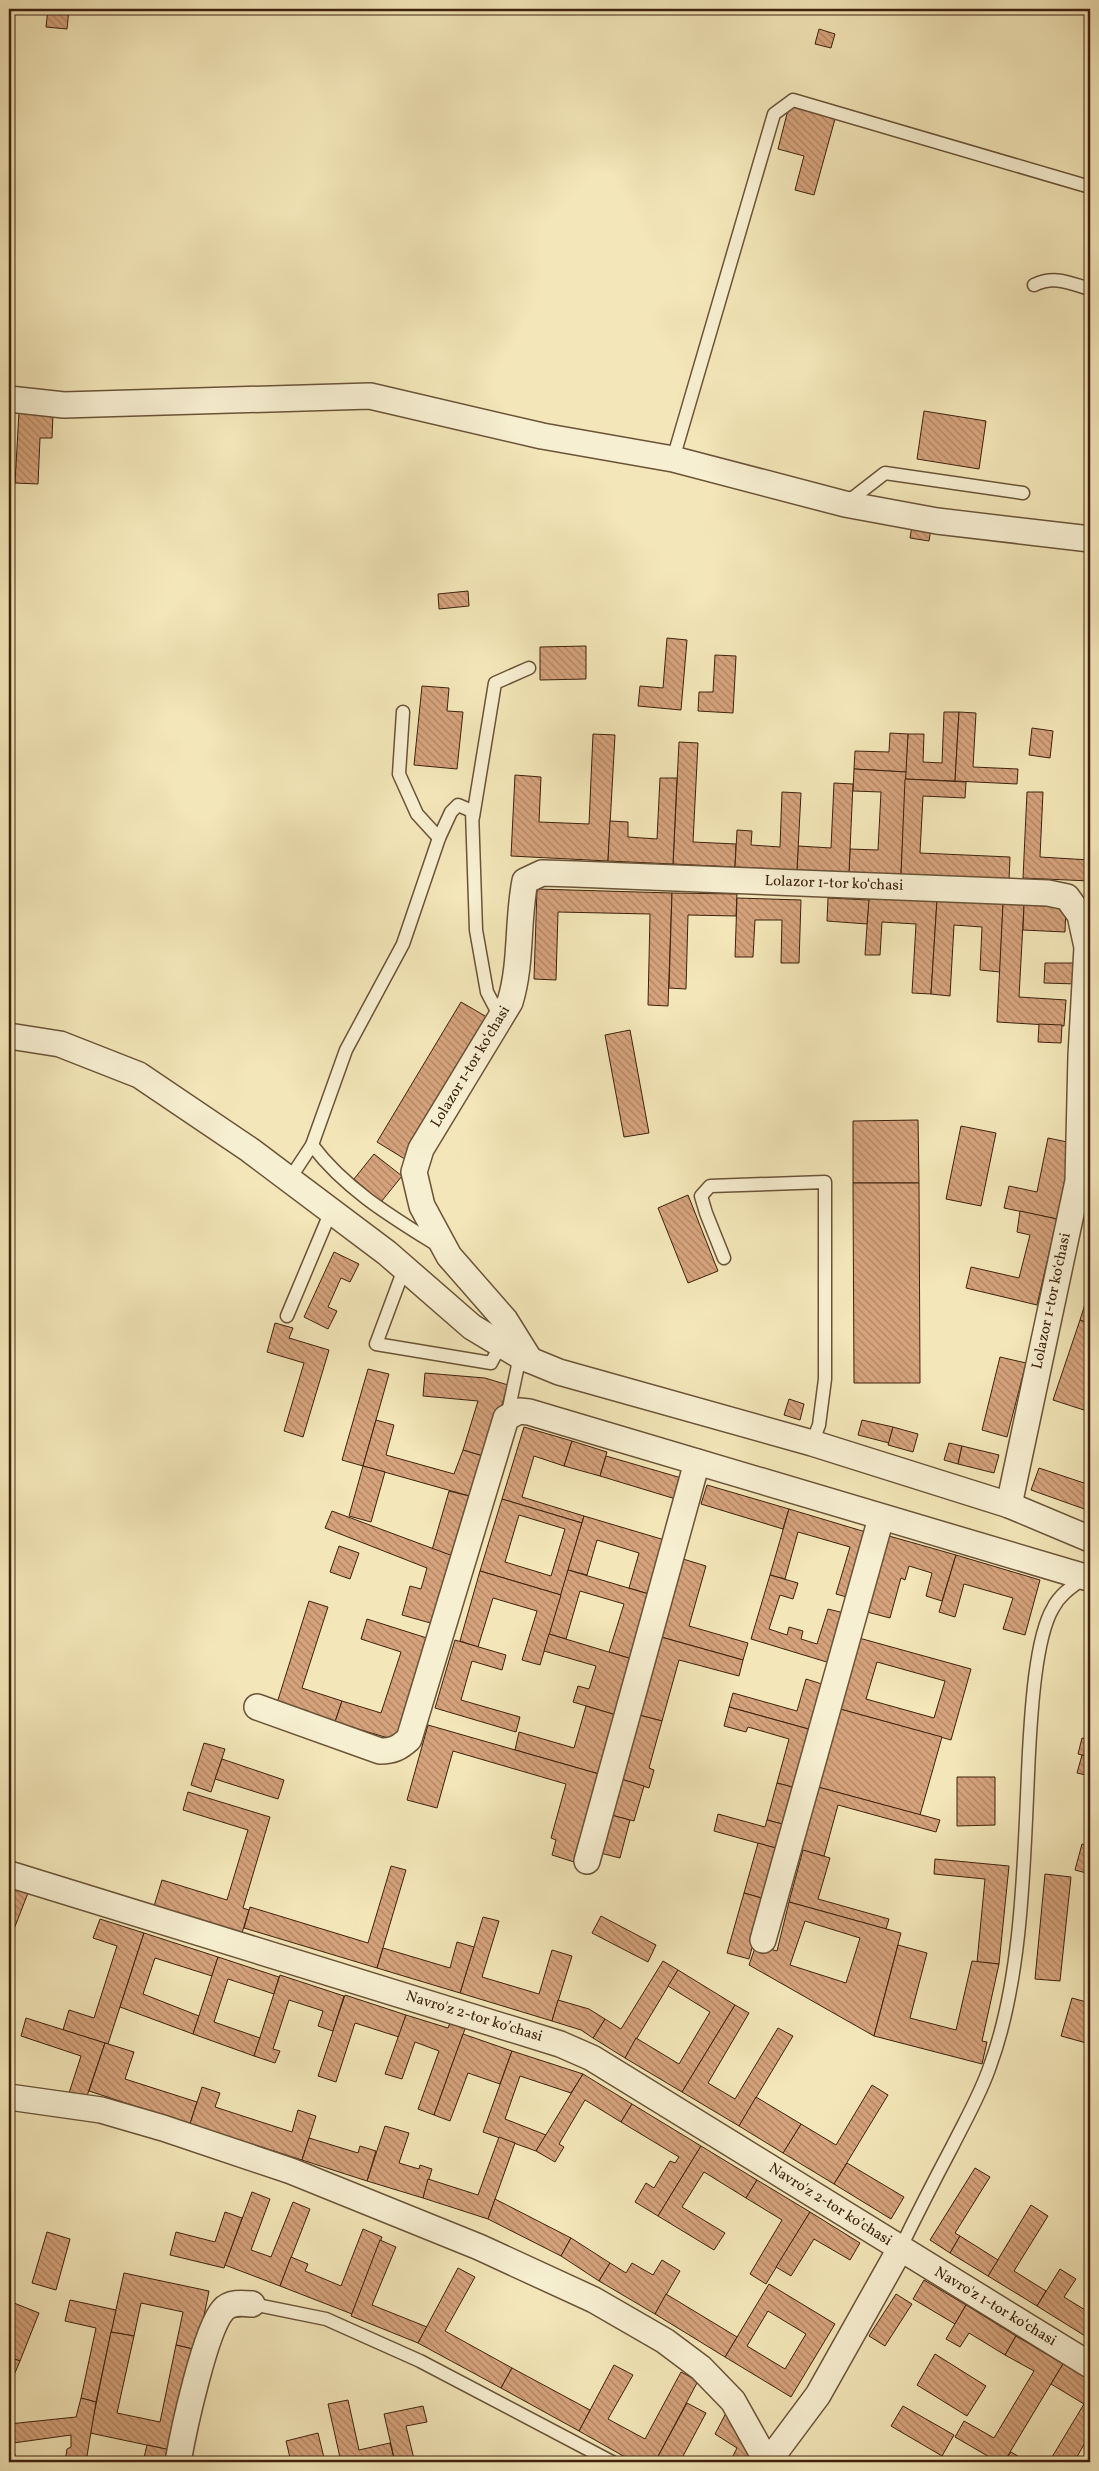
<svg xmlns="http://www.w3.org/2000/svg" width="1099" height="2471" font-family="Vollkorn,serif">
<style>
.building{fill:url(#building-back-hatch);stroke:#3e220d;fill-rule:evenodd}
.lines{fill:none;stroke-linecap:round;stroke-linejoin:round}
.service-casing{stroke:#6b5338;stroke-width:15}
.minor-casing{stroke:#6b5338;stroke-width:28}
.service{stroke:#f7efd1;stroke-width:12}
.minor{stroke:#f7efd1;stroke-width:25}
.labels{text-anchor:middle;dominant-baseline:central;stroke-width:5;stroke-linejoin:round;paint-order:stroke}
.street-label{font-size:15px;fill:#3e220d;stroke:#f7efd1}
</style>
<defs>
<pattern id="building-back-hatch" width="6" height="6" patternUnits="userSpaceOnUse" patternTransform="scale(1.25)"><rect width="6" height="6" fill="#d6a37c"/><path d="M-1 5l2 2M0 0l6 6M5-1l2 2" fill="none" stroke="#af8464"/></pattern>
</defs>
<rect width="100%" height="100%" fill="#f3e6b8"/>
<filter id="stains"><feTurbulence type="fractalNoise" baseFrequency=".004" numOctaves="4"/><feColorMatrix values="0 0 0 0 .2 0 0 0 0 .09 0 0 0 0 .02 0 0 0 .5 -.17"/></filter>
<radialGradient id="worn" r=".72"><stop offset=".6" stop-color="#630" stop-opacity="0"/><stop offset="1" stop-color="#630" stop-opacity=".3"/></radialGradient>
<!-- building -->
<g class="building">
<path d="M48 9H69L67 29 46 27Z"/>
<path d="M819 29 835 34 831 48 815 44Z"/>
<path d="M789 106 835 119 814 195 795 190 804 156 778 149Z"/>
<path d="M924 411 986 421 979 469 917 459Z"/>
<path d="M19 412 53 414 52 438H40L38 484 15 483Z"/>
<path d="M913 520 932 522 929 541 910 538Z"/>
<path d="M468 591 469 606 439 609 438 594Z"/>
<path d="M667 638 687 640 681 710 638 706 640 686 663 688Z"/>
<path d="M586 646V679L540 680V647Z"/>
<path d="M715 655 736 656 733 713 698 711 699 692H713Z"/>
<path d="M422 686 449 688 447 711 463 712 457 769 414 765Z"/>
<path d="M944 712H959L955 781 905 779 908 734H924L923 762 942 763Z"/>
<path d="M959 712 976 713 973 767 1018 769 1017 784 955 781Z"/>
<path d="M1032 728 1053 731 1050 758 1029 755Z"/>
<path d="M890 733 908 734 906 772 854 769 855 751 889 752Z"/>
<path d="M593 734 615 735 608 861 511 856 515 775 541 777 539 822 589 824Z"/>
<path d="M679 742 698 743 693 842 736 844 735 867 673 864Z"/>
<path d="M854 769 906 772 901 875 849 872 850 849 878 850 881 792 853 791Z"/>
<path d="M660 778H677L673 864 608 861 610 821 628 822V837L657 839Z"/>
<path d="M905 779 966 782 965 798 923 796 920 853 1010 857 1009 880 901 875Z"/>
<path d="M834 783 853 784 849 872 797 870 798 846 831 848Z"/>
<path d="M782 792 801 793 797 870 735 867 737 830 752 831 751 845 780 847Z"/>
<path d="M1027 792H1043L1040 857 1090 860V881L1023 878Z"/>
<path d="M537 889 672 893 668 1006 648 1005 650 914 558 912 556 980 534 979Z"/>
<path d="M672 893 737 894 736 916 688 915 686 989 669 988Z"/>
<path d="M869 896 937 900 931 994 912 993 916 924 882 922 880 955H865Z"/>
<path d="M737 898 801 900 799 963H781L782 920H755L753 957H735Z"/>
<path d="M828 898 869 900 867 924 827 921Z"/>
<path d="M937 900 1003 904 1000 972 980 970 982 927 954 925 950 996 931 994Z"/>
<path d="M1003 904 1024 905 1019 997 1066 1000 1064 1026 997 1022Z"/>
<path d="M1024 905 1066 907 1065 932 1023 930Z"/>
<path d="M1045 963H1078L1077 984 1044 983Z"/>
<path d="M461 1002 492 1020 408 1161 377 1142Z"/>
<path d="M1039 1024 1062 1025 1061 1043 1038 1042Z"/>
<path d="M630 1030 649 1133 624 1137 605 1035Z"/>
<path d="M918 1120 919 1183H853V1121Z"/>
<path d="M961 1126 996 1133 981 1206 946 1199Z"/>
<path d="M1048 1138 1072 1143 1057 1219 1004 1208 1009 1186 1037 1192Z"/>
<path d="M374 1154 402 1176 381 1202 354 1179Z"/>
<path d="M853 1183H919L920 1383H854Z"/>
<path d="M688 1195 718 1271 688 1283 658 1208Z"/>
<path d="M1020 1211 1057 1219 1037 1305 966 1288 971 1267 1019 1278 1030 1235 1017 1232Z"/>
<path d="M334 1252 359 1264 350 1282 341 1278 328 1307 337 1311 328 1329 304 1317Z"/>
<path d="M1090 1288V1324L1080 1320Z"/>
<path d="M1080 1320 1090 1324V1412L1053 1400Z"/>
<path d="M275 1323 293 1328 289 1338 329 1350 303 1437 284 1431 304 1363 267 1352Z"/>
<path d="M1000 1357 1026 1363 1007 1437 982 1430Z"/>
<path d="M368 1369 389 1374 363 1466 342 1460Z"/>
<path d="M425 1373 485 1378 508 1385 486 1457 463 1450 478 1401 423 1396Z"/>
<path d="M789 1399 804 1404 800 1420 784 1415Z"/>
<path d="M376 1420 394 1425 386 1455 454 1474 463 1450 486 1457 473 1497 363 1466Z"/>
<path d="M862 1420 893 1427 889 1443 858 1435Z"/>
<path d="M524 1427 572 1441 564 1466 534 1456 522 1497 584 1516 582 1523 502 1499Z"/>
<path d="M893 1427 918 1434 913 1452 888 1445Z"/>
<path d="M572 1441 607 1452 600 1476 564 1466Z"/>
<path d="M949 1443 962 1446 958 1464 944 1460Z"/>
<path d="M962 1446 999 1455 994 1473 958 1464Z"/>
<path d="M606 1456 685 1479 679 1500 600 1476Z"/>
<path d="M363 1466 385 1472 371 1522 349 1516Z"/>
<path d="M1039 1468 1090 1485V1511L1031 1490Z"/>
<path d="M707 1485 789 1509 783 1529 701 1504Z"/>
<path d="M449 1491 473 1497 456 1557 432 1550Z"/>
<path d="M502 1499 582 1523 561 1595 480 1571ZM519 1515 565 1529 551 1576 505 1562Z"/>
<path d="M789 1509 869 1533 850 1598 836 1594 850 1547 798 1532 785 1579 770 1575Z"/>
<path d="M332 1511 453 1556 434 1624 402 1615 410 1586 421 1589 427 1568 325 1528Z"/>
<path d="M584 1516 668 1541 652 1595 629 1588 639 1553 597 1540 587 1575 568 1570Z"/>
<path d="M889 1536 956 1555 942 1601 926 1596 932 1573 909 1566 905 1580 901 1578 890 1618 867 1612Z"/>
<path d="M339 1546 359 1553 350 1579 330 1572Z"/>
<path d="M956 1555 1040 1580 1025 1635 1003 1629 1013 1598 964 1584 955 1617 939 1612Z"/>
<path d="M683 1559 706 1566 689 1626 748 1643 743 1660 661 1637Z"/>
<path d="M568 1570 652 1595 632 1659 609 1652 624 1604 580 1591 566 1639 549 1634Z"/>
<path d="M480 1571 561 1595 540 1665 522 1660 537 1611 493 1598 478 1647 460 1641Z"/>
<path d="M770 1575 798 1583 793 1599 780 1595 769 1629 787 1635 789 1627 803 1631 801 1639 817 1644 828 1609 844 1613 830 1663 751 1639Z"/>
<path d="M309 1601 328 1607 302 1688 342 1701 335 1722 277 1703Z"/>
<path d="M367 1619 430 1639 398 1741 335 1722 342 1701 381 1713 401 1652 361 1639Z"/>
<path d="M549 1634 632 1659 616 1715 573 1702 578 1686 589 1689 596 1666 544 1651Z"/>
<path d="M661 1637 743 1660 739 1676 679 1660 662 1721 639 1715Z"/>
<path d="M859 1638 971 1669 951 1740 840 1709ZM877 1662 945 1681 934 1718 866 1699Z"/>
<path d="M455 1640 506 1655 502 1670 472 1661 461 1700 520 1717 516 1732 435 1708Z"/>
<path d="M806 1679 825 1685 812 1730 729 1707 733 1693 797 1711Z"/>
<path d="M586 1706 616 1715 599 1774 515 1750 519 1732 574 1748Z"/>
<path d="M729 1707 812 1730 796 1788 777 1783 789 1739 748 1727 746 1732 724 1726Z"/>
<path d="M840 1709 942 1737 920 1815 818 1787Z"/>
<path d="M639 1715 662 1721 649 1768 654 1770 649 1788 621 1779Z"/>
<path d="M428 1725 599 1774 574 1862 552 1855 556 1840 551 1838 566 1784 453 1751 437 1808 407 1800Z"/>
<path d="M1082 1738 1090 1740V1757L1078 1754Z"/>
<path d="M204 1743 225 1749 211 1792 191 1785Z"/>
<path d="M1082 1755 1090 1757V1776L1077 1773Z"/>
<path d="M222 1759 284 1780 278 1799 215 1779Z"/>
<path d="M957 1777H995V1825L957 1826Z"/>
<path d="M621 1779 644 1786 634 1821 611 1815Z"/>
<path d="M777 1783 796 1788 786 1825 767 1820Z"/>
<path d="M818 1787 940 1820 936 1832 838 1805 824 1856 800 1850Z"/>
<path d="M188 1792 270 1817 243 1908 249 1910 242 1933 154 1906 162 1880 227 1900 248 1830 183 1810Z"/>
<path d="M718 1814 765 1827 767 1820 786 1825 779 1849 714 1831Z"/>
<path d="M611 1815 630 1820 620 1858 600 1853Z"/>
<path d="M758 1843 779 1849 765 1899 744 1893Z"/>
<path d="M1082 1844 1090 1846V1874L1075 1870Z"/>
<path d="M803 1850 830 1858 818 1899 889 1919 886 1929 789 1902Z"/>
<path d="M935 1859 1009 1866 999 1964 977 1962 985 1879 934 1874Z"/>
<path d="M391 1866 406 1870 377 1968 244 1928 250 1907 368 1943Z"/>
<path d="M1045 1874 1071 1877 1060 1981 1035 1979Z"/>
<path d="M9 1885 28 1893 9 1942Z"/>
<path d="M744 1893 765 1899 749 1959 727 1953Z"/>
<path d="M789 1902 901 1933 874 2036 749 1965 756 1945 777 1951ZM805 1921 860 1938 846 1983 790 1965Z"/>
<path d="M601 1916 656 1945 648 1962 592 1933Z"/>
<path d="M483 1917 499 1921 482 1977 539 1994 552 1950 572 1956 552 2021 460 1993Z"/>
<path d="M100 1919 144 1933 108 2044 63 2030 69 2010 94 2018 117 1946 93 1938Z"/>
<path d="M144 1933 218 1957 212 1976 155 1958 143 1994 199 2016 193 2034 120 2007Z"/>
<path d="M457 1942 474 1947 460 1993 377 1968 383 1948 450 1968Z"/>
<path d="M898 1945 927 1953 910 2018 956 2030 972 1961 999 1964 982 2041 987 2042 982 2064 874 2036Z"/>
<path d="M218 1957 279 1977 274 1994 228 1979 214 2022 260 2038 254 2056 193 2034Z"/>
<path d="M663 1961 678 1970 625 2058 593 2038 605 2019 621 2029Z"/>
<path d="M678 1970 735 2005 682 2092 625 2058 636 2038 679 2064 710 2012 668 1986Z"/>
<path d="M280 1975 344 1996 333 2031 318 2026 323 2011 289 2000 273 2049 280 2051 275 2063 254 2056Z"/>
<path d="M345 1995 406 2015 399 2037 355 2023 336 2082 318 2076Z"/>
<path d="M1072 1998 1090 2003V2044L1061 2036Z"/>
<path d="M558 2000 589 2009 605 2019 593 2038 581 2030 552 2021Z"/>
<path d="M735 2005 749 2013 708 2083 735 2099 778 2028 793 2036 739 2126 682 2092Z"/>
<path d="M406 2015 448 2028 450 2023 465 2029 434 2115 418 2109 439 2051 415 2042 402 2079 385 2074Z"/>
<path d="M26 2018 105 2043 86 2099 69 2093 81 2056 21 2036Z"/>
<path d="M463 2034 512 2051 500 2084 468 2073 450 2121 434 2115Z"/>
<path d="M105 2043 134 2052 125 2079 197 2102 190 2124 89 2091Z"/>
<path d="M512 2051 583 2074 571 2093 520 2076 505 2119 546 2135 536 2151 483 2132Z"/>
<path d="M583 2074 632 2104 621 2122 585 2100 559 2144 564 2147 555 2162 536 2151Z"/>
<path d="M872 2085 888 2095 834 2184 783 2153 801 2124 836 2145Z"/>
<path d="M202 2087 220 2093 215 2107 292 2132 298 2110 316 2116 302 2160 190 2124Z"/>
<path d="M756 2097 801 2124 783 2153 739 2126Z"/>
<path d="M632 2104 701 2146 658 2216 635 2202 646 2183 654 2188 670 2161 675 2163 679 2157 621 2122Z"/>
<path d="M385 2126 409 2133 399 2163 419 2169 420 2165 432 2169 423 2198 367 2181Z"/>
<path d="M499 2137 515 2143 488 2219 423 2198 428 2179 478 2195Z"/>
<path d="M309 2138 358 2153 360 2146 376 2151 367 2181 302 2160Z"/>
<path d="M701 2146 757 2180 746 2198 704 2172 682 2207 725 2233 714 2250 658 2216Z"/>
<path d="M847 2163 904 2197 891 2219 834 2184Z"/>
<path d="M975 2168 990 2177 955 2233 960 2236 950 2253 930 2240Z"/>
<path d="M757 2180 810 2212 766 2284 750 2274 782 2220 746 2198Z"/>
<path d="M252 2192 270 2199 251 2250 271 2257 293 2202 310 2209 280 2286 225 2265Z"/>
<path d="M495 2199 571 2238 561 2256 488 2219Z"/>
<path d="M1031 2205 1048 2216 1014 2271 1046 2291 1037 2306 988 2276Z"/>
<path d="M225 2212 242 2218 224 2268 170 2255 176 2232 215 2242Z"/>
<path d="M810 2212 860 2243 850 2260 814 2239 791 2276 776 2267Z"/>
<path d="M363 2229 382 2237 352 2314 280 2286 291 2257 308 2264 305 2271 341 2286Z"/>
<path d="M47 2232 70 2239 56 2290 32 2283Z"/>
<path d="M960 2236 998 2260 988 2276 950 2253Z"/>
<path d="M571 2238 610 2263 599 2281 561 2256Z"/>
<path d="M380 2240 396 2247 372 2305 427 2327 418 2343 351 2316Z"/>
<path d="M662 2260 680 2271 655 2314 599 2281 610 2263 626 2273 632 2263 653 2275Z"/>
<path d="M458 2268 475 2277 445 2331 512 2368 501 2388 418 2343Z"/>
<path d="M1060 2269 1076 2279 1064 2297 1090 2313V2339L1037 2306Z"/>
<path d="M124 2273 209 2291 197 2350 176 2345 183 2312 141 2303 134 2336 111 2332Z"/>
<path d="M924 2280 966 2305 955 2324 913 2299Z"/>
<path d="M769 2284 835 2324 791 2397 725 2357ZM768 2311 806 2334 785 2369 747 2346Z"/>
<path d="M666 2294 737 2337 725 2357 655 2314Z"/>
<path d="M896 2294 912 2304 885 2346 869 2336Z"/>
<path d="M70 2300 116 2310 96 2402 81 2398 96 2328 65 2321Z"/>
<path d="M9 2301 39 2313 20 2361 9 2357V2333L12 2324 9 2323Z"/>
<path d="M966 2305 1016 2336 1005 2355 969 2333 960 2347 946 2339Z"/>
<path d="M111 2332 134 2336 117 2413 160 2422 176 2345 197 2350 175 2451 90 2433Z"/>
<path d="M1016 2336 1063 2364 1004 2462H998L955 2437 964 2421 994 2438 1034 2371 1005 2355Z"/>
<path d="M935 2354 986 2386 967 2416 917 2385Z"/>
<path d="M9 2357 20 2361 9 2387Z"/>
<path d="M1063 2364 1090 2380V2434L1074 2462H1049L1084 2404 1051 2384Z"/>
<path d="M614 2365 633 2375 608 2419 645 2439 681 2372 698 2381 655 2462H634L579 2431Z"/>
<path d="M512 2368 590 2410 579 2431 501 2388Z"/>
<path d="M81 2398 96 2402 86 2462H65L67 2449 71 2447V2435L13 2443 16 2462H9V2424L76 2417Z"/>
<path d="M348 2400 359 2450 390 2443 395 2462H341L328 2404Z"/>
<path d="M687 2403 706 2413 682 2458 690 2462H655Z"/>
<path d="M423 2406 427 2422 406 2426 414 2459 395 2462 384 2414Z"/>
<path d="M903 2406 954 2435 942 2456 891 2426Z"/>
<path d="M726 2413 754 2454 749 2462H730L737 2448 715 2434Z"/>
<path d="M318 2433 325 2462H291L286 2441Z"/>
<path d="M147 2445 175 2451 173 2462H143Z"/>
<path d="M1011 2452 1028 2462H1004Z"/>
</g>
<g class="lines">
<defs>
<g id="service">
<path d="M1034 285C1055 275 1069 283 1090 289"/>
<path d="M673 459 774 114 793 100 1090 187"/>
<path d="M845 504 885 473 1023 493"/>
<path d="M403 712 399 774 417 814 439 838"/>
<path d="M473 817 495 683 529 668"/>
<path d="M312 1145C345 1189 392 1217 437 1245"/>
<path d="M289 1180 312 1145 346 1050 403 944 439 838 451 812 458 805 472 811 476 930 487 992 501 1019"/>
<path d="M724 1258 706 1213 701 1196 710 1186 825 1182V1379L819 1425 812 1443"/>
<path d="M404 1269 376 1344 491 1363 500 1346"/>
<path d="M287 1316 331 1211"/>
<path d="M507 1417 520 1356"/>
<path d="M900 2249C917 2214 935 2179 953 2145 966 2119 981 2093 990 2066 1024 1974 1024 1851 1029 1752 1031 1716 1035 1638 1053 1608 1060 1594 1073 1586 1085 1577"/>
<path d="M252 2304 326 2319 420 2361 612 2462"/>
</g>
<g id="minor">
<path d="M9 399 64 405 370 396 542 436 673 459 845 504 937 521 1090 539"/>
<path d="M9 1036 60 1044 139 1075 250 1150 387 1253 472 1327 520 1356 559 1372 812 1443 1009 1505 1090 1539"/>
<path d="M530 1360 505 1320 449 1256 422 1206 414 1172 421 1149 510 1002C522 963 517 921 525 881L542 873 575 874 1048 893 1067 897 1080 915 1087 947 1081 1056 1078 1181 1009 1505"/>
<path d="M257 1707 380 1751C393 1751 399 1748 409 1739L506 1418 519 1411 529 1412 1085 1577"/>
<path d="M587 1861 697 1462"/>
<path d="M9 1874 560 2044 592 2058 1090 2365"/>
<path d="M763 1940 881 1518"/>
<path d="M9 2097 101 2110 163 2128 291 2171 479 2247 594 2300 665 2341 701 2368 733 2401 767 2462"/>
<path d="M178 2462C183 2433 205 2330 223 2310 230 2302 241 2303 252 2304"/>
<path d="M768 2462 818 2395 900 2249"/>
</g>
</defs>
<!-- service casing -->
<use href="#service" class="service-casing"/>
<!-- minor casing -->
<use href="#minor" class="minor-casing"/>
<!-- service -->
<use href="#service" class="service"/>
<!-- minor -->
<use href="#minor" class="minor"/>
</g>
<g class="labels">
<!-- street labels -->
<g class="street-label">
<text transform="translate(834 884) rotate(2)">Lolazor 1-tor ko‘chasi</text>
<text transform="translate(471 1067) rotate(-59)">Lolazor 1-tor ko‘chasi</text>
<text transform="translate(1052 1301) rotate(-78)">Lolazor 1-tor ko‘chasi</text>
<text transform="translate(474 2017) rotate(17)">Navro'z 2-tor koʼchasi</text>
<text transform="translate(830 2205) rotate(32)">Navro'z 2-tor koʼchasi</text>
<text transform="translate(995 2307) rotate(31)">Navro'z 1-tor ko‘chasi</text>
</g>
</g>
<!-- margin -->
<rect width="1099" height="2471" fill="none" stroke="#f3e6b8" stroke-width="30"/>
<rect x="10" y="10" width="1079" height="2451" fill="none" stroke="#3e220d" stroke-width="2.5"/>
<rect x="15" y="15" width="1069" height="2441" fill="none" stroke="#3e220d"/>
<rect width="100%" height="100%" filter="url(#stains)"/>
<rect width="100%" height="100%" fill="url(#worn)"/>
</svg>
